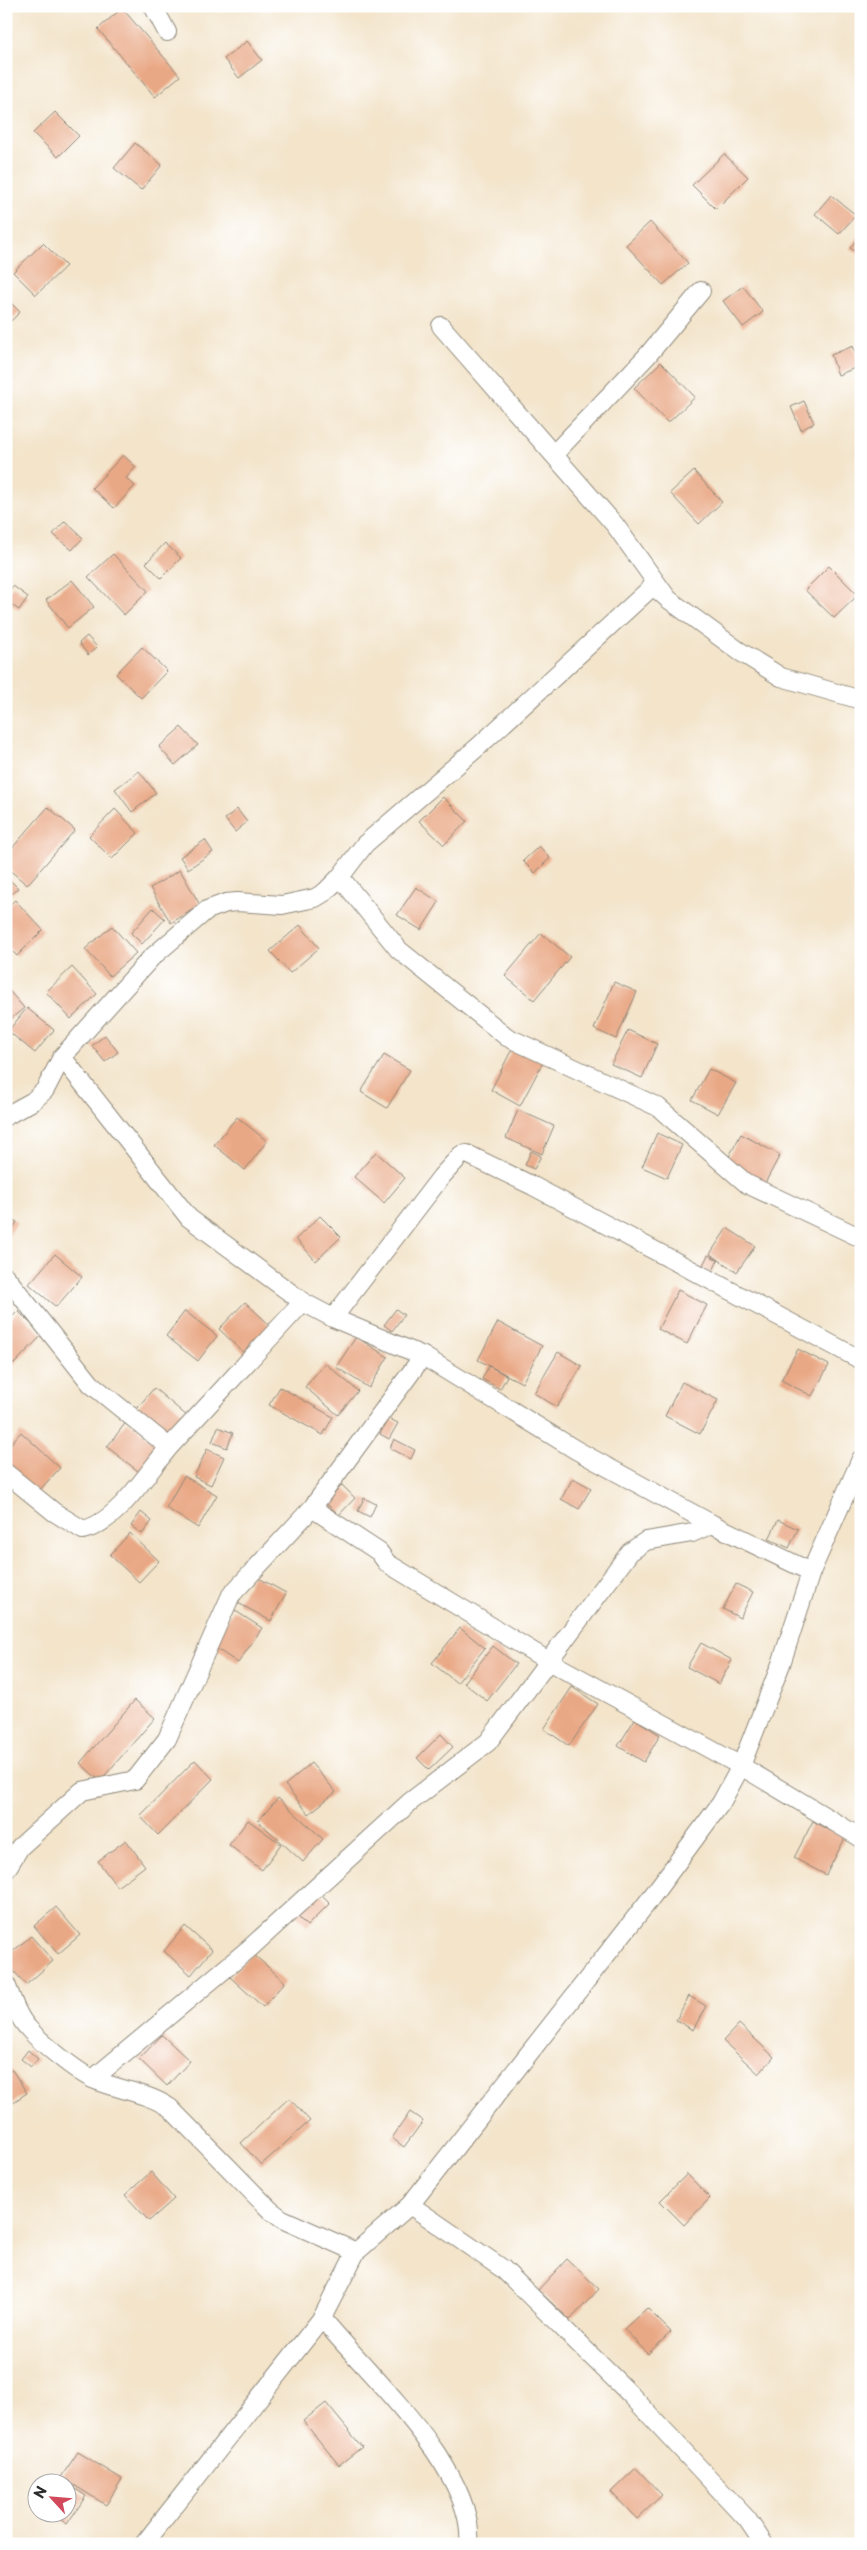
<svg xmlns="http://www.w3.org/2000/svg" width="867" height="2550" font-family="'Playpen Sans',sans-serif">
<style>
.building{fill:#e9a885}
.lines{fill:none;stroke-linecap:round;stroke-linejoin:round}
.minor-casing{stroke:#8f887a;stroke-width:20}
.minor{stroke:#fff;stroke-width:18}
</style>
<rect width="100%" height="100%" fill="#fff"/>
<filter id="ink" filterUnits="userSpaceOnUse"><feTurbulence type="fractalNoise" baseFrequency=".02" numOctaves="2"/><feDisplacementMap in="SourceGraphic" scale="10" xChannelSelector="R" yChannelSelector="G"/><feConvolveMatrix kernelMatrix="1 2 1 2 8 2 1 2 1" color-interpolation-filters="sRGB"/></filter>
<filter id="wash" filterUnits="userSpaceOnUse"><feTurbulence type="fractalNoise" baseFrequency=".0096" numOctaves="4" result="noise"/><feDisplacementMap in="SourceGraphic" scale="20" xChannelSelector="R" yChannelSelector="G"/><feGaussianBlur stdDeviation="1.12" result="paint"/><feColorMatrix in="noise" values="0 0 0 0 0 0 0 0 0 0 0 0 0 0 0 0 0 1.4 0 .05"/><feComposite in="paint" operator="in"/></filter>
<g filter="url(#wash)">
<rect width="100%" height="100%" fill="#f3e4ca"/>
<g id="blocks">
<!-- building -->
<g class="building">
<path d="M122 8 180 76 155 97 98 29Z"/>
<path d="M247 41 262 60 239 78 224 59Z"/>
<path d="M55 112 79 136 58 157 33 133Z"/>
<path d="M135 143 162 165 141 190 114 168Z"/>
<path d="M724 154 748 177 716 209 692 185Z"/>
<path d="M831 195 856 215 839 234 815 214Z"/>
<path d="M650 222 688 263 663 285 626 245Z"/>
<path d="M861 234V256L850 248Z"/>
<path d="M43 243 66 266 36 295 13 272Z"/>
<path d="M743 286 763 312 743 327 723 301Z"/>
<path d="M10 302 20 312 11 321 6 317V306Z"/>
<path d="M853 346 860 366 838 375 831 355Z"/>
<path d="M661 362 695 397 668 423 634 388Z"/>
<path d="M804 401 814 423 801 430 791 407Z"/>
<path d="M123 455 136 467 126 478 135 486 114 508 92 488Z"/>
<path d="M694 471 722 502 699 524 670 493Z"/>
<path d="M65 521 83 538 72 550 53 534Z"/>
<path d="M165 543 181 558 161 578 146 563Z"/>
<path d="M113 554 148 591 124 615 88 577Z"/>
<path d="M829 566 858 595 834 618 805 590Z"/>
<path d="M72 580 94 607 68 628 46 600Z"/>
<path d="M13 586 28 597 19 610 6 601V594Z"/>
<path d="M87 636 97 647 88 655 79 643Z"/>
<path d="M142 647 167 671 141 698 116 674Z"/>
<path d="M181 727 198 745 175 765 159 747Z"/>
<path d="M139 771 156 793 132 812 115 789Z"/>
<path d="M443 797 467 821 444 845 419 821Z"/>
<path d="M48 807 75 830 27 885 6 867V855Z"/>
<path d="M115 809 138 833 112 859 89 836Z"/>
<path d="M237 809 247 822 235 832 225 819Z"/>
<path d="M205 840 213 852 188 869 180 857Z"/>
<path d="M539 846 550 858 535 873 523 861Z"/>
<path d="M180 870 200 905 171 923 150 888Z"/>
<path d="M6 876 18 888 6 899Z"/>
<path d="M416 887 439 902 421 930 397 915Z"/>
<path d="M15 900 43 930 17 956 6 945V908Z"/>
<path d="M153 908 165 919 142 944 131 933Z"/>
<path d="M300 925 319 948 290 973 270 951Z"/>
<path d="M112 926 136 953 110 976 85 949Z"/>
<path d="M541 933 570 957 534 1000 505 976Z"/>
<path d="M72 967 97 994 71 1019 46 992Z"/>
<path d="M614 982 637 992 616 1039 594 1029Z"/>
<path d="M6 987 24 1008 6 1023Z"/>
<path d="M27 1008 54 1030 35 1053 8 1031Z"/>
<path d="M628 1030 657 1044 642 1078 611 1064Z"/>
<path d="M105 1035 118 1052 105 1062 92 1046Z"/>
<path d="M513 1047 543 1062 520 1106 491 1090Z"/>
<path d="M384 1055 410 1070 387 1108 361 1092Z"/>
<path d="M709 1069 736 1083 718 1114 692 1100Z"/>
<path d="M518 1110 554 1126 542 1154 506 1138Z"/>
<path d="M237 1117 267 1141 245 1170 214 1145Z"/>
<path d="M657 1133 682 1145 667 1178 642 1167Z"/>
<path d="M741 1134 780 1155 764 1185 725 1164Z"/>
<path d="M531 1151 541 1156 534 1169 525 1165Z"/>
<path d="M376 1152 405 1178 384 1203 354 1177Z"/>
<path d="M6 1216 17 1222 6 1240Z"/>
<path d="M320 1216 341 1237 316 1261 296 1239Z"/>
<path d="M727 1228 755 1246 737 1272 710 1254Z"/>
<path d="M55 1254 82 1277 56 1307 29 1284Z"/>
<path d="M708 1255 718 1260 712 1273 701 1269Z"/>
<path d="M678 1290 707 1305 687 1344 658 1329Z"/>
<path d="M245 1302 274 1329 248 1357 219 1329Z"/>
<path d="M396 1309 404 1315 392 1331 384 1325Z"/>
<path d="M18 1311 42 1335 14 1364 6 1357V1323Z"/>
<path d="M185 1311 217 1336 198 1361 166 1336Z"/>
<path d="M498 1322 542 1346 522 1383 478 1360Z"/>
<path d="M356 1337 388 1357 369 1388 336 1367Z"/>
<path d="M798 1349 829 1365 812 1396 781 1380Z"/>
<path d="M558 1352 582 1366 557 1407 534 1393Z"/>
<path d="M325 1363 358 1391 338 1415 305 1387Z"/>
<path d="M489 1366 507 1376 500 1389 482 1379Z"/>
<path d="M682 1382 718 1400 700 1434 665 1416Z"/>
<path d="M280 1387 333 1417 323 1435 269 1405Z"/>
<path d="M154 1388 188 1417 167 1441 133 1413Z"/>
<path d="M388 1418 398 1423 389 1439 380 1434Z"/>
<path d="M127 1421 163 1449 143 1475 107 1447Z"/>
<path d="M218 1427 233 1433 227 1448 212 1442Z"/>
<path d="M21 1432 60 1468 35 1495 6 1469V1449Z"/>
<path d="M394 1439 415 1450 411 1459 390 1448Z"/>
<path d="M207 1449 224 1457 211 1485 194 1477Z"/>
<path d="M184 1476 217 1495 198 1528 166 1508Z"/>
<path d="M573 1478 591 1488 579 1509 561 1499Z"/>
<path d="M342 1485 355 1498 339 1515 326 1503Z"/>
<path d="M364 1498 376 1504 370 1517 358 1511Z"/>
<path d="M141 1512 152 1521 142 1534 131 1526Z"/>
<path d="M778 1520 798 1529 789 1548 769 1539Z"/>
<path d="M130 1533 159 1561 139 1582 110 1555Z"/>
<path d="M253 1575 286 1593 271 1621 238 1603Z"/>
<path d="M736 1584 753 1592 740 1618 723 1609Z"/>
<path d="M234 1610 262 1628 238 1663 211 1645Z"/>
<path d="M460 1628 485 1648 457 1683 432 1663Z"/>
<path d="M701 1643 732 1660 719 1684 687 1667Z"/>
<path d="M493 1646 516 1664 487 1701 464 1683Z"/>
<path d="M572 1687 598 1704 569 1746 544 1729Z"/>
<path d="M135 1700 155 1718 100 1781 80 1763Z"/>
<path d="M635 1719 660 1735 644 1762 618 1746Z"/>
<path d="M441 1734 453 1747 429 1770 417 1758Z"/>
<path d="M195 1760 213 1779 158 1835 140 1816Z"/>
<path d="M311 1763 336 1792 309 1814 285 1785Z"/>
<path d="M278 1798 323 1839 303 1862 258 1821Z"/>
<path d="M248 1820 281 1844 262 1870 229 1845Z"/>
<path d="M813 1821 845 1838 826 1875 794 1858Z"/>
<path d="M126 1840 145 1866 117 1887 98 1861Z"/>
<path d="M319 1892 330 1903 307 1926 295 1914Z"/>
<path d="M56 1907 80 1935 58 1954 34 1926Z"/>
<path d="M185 1926 212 1950 191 1975 164 1951Z"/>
<path d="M31 1936 53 1961 26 1985 6 1962V1957Z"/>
<path d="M252 1953 285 1982 263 2007 230 1977Z"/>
<path d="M689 1996 706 2006 693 2030 676 2020Z"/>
<path d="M739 2024 774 2057 759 2074 723 2041Z"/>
<path d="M162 2035 190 2061 167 2086 139 2059Z"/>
<path d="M28 2050 38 2059 31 2067 21 2059Z"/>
<path d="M12 2070 27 2093 6 2107V2074Z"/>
<path d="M289 2098 310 2121 261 2165 241 2143Z"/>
<path d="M410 2112 423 2121 404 2147 392 2138Z"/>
<path d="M151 2172 174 2199 149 2221 125 2195Z"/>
<path d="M687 2174 710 2198 684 2225 660 2201Z"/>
<path d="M567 2259 599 2289 570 2320 538 2290Z"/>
<path d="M647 2308 671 2332 648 2354 624 2329Z"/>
<path d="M326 2403 362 2447 339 2465 303 2421Z"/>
<path d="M78 2452 122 2479 106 2505 61 2477Z"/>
<path d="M636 2468 662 2495 637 2519 611 2492Z"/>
<path d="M68 2484 86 2496 67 2524 50 2512H68Z"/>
</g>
</g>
</g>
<g filter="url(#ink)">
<use href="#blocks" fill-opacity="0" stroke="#8f887a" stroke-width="1"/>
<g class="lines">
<defs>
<g id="minor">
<path d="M153 6 167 32"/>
<path d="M441 326 615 525 668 599 739 651 781 677 861 700"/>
<path d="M554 454 647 356 701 291"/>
<path d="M340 877 399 950 507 1037 658 1107 747 1184 861 1238"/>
<path d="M62 1057 189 1218 303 1302 333 1318 441 1177 461 1155 467 1154 533 1186 861 1360"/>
<path d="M6 1116 33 1101 45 1090 62 1057 151 958 207 910 226 903 237 902 282 905 315 898 325 892 340 877 365 844 479 746 653 586 668 599"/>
<path d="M6 1277 91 1384 169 1447"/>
<path d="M333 1318 423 1356 576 1450 712 1524 811 1572"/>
<path d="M6 1473 54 1512 83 1530C119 1522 149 1469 172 1444 216 1397 259 1349 303 1302"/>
<path d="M312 1508 379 1552 387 1563 550 1662 741 1766 861 1838"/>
<path d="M6 1870 20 1847 82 1791 135 1780 167 1739 231 1595 312 1508 423 1356"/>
<path d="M6 1984C12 1999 17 2016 28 2028 41 2043 78 2073 95 2080 120 2090 148 2093 170 2108L270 2210 282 2219 356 2252"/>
<path d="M93 2079 250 1948 410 1802 488 1742 630 1552 646 1541 692 1533 712 1524"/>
<path d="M410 2205 503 2269 629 2393 747 2519 764 2544"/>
<path d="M322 2318C366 2373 476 2470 469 2544"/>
<path d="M144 2544 322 2318 356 2252 410 2205 647 1903 721 1803 741 1766 781 1664 811 1572 861 1459"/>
</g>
</defs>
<!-- minor casing -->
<use href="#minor" class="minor-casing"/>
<!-- minor -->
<use href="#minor" class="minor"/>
</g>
</g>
<!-- margin -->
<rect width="867" height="2550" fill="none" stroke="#fff" stroke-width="25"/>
<!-- north arrow -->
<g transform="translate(52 2498) rotate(296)"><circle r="24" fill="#ffffff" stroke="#aaaaaa"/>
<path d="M0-4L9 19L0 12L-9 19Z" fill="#d1495b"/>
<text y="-8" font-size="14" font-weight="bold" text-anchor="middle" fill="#2b2b2b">N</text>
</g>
</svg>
